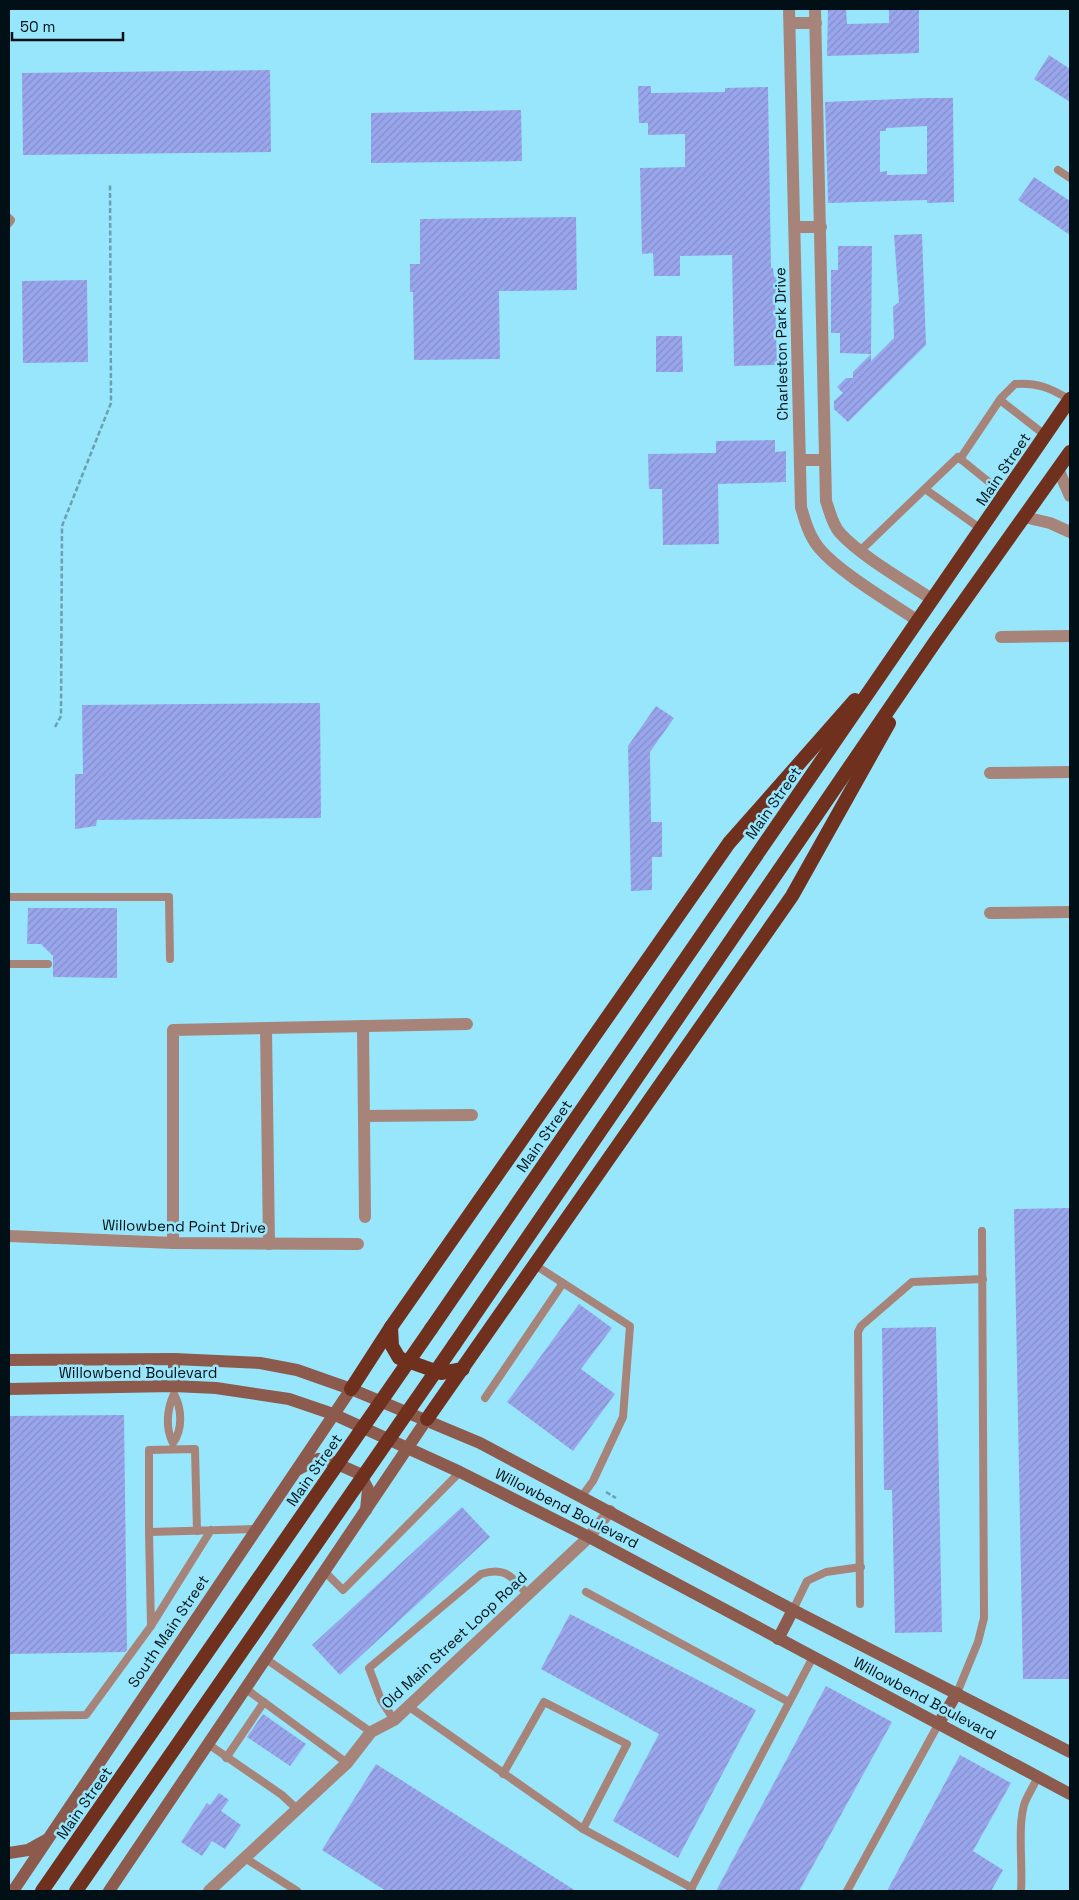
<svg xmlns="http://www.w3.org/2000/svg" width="1079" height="1900" font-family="'Space Grotesk',sans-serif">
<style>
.building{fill:url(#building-hatch);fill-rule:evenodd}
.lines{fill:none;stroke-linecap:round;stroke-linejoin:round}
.path{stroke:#67a1b1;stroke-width:2.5;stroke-dasharray:5 2.5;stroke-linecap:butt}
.service{stroke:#a7847a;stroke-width:8}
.minor{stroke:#a7847a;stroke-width:12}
.secondary{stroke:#8d5b4d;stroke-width:12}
.trunk{stroke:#70301e;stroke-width:14}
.trunk-bridge{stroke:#70301e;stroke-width:14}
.labels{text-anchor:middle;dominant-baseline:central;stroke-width:5;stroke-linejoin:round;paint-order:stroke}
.street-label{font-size:15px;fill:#001016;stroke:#98e6fb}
</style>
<defs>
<pattern id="building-hatch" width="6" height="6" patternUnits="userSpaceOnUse" patternTransform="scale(1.25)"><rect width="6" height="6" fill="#9aa6ec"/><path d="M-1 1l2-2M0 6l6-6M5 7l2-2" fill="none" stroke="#838eca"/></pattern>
</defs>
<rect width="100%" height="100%" fill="#98e6fb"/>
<!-- building -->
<g class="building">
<path d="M828 9H846L847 24 889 23V9H919V53L827 56Z"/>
<path d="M1049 55 1070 69V102L1034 79Z"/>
<path d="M270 70 271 152 23 155 22 73Z"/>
<path d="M638 86H651V93L725 92V88L768 87 771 268H773L774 277H777L778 297H775L777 365 734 366 732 255 680 256V276H654L653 253 642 254 640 168 685 167V134L648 135V123H639Z"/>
<path d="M926 98H953L954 202 927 203V200L828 203 825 102ZM927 126V174L887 175V171L880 172V131H886V128Z"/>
<path d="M521 110 522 161 371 163V113Z"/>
<path d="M1034 177 1070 201V235L1018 200Z"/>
<path d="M576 217 577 290 499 291 500 359 414 360 413 292H410V264H420V219Z"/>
<path d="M922 234 926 345 848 422 834 409V401L843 393 837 387 846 378H853V372L871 354V361L894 338 893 307 899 302 894 235Z"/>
<path d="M838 246H872L871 354 840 353V333H831V270H838Z"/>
<path d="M87 280 88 362 23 363 22 281Z"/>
<path d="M656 336H682L683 372H656Z"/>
<path d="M775 440V452L786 451V482L718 484 719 544 663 545 662 489H649L648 454 716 453V441Z"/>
<path d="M320 703 321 818 97 820 96 826 75 829V774H83L82 705Z"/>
<path d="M656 706 674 718 650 752 651 822H662V857H652V890L631 891 628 746Z"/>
<path d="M28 908H117V978L53 977V956L41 944H27Z"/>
<path d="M1070 1208V1679H1023L1014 1209Z"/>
<path d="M579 1304 612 1328 581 1369 615 1394 573 1451 507 1402Z"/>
<path d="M936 1327 942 1632 895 1633 892 1490H884L882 1328Z"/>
<path d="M124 1415 127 1650 125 1652 9 1654V1416Z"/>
<path d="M462 1507 490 1537 340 1675 312 1645Z"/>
<path d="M570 1614 756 1710 678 1858 613 1821 659 1734 541 1669Z"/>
<path d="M826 1686 892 1722 799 1891H716Z"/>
<path d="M263 1714 306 1744 290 1766 247 1737Z"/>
<path d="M960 1755 1011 1783 973 1851 1003 1870 991 1891H887Z"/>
<path d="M376 1764 576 1891H386L322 1850Z"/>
<path d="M219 1793 229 1800 221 1811 241 1825 225 1849 212 1841 202 1856 181 1842 207 1803 210 1805Z"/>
</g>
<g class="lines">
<!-- path -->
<g class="path">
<path d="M55 727 61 716 62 526 111 403 110 184"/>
<path d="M606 1492 616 1498"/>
</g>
<!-- service -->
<g class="service">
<path d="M1058 170 1070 178"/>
<path d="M9 218 11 220 9 223"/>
<path d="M1000 400 1045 435"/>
<path d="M960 459 1001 398 1015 384C1036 382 1051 388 1070 400"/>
<path d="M925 489 981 529"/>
<path d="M861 550 958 457 1005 495"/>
<path d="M9 897H169L170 959"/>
<path d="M9 964H48"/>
<path d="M535 1265 630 1326 623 1417 593 1481 582 1496"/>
<path d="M174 1394C182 1409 183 1429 173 1443 165 1428 167 1409 174 1394Z"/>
<path d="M485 1398 563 1283"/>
<path d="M211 1530 151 1626 149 1532 256 1529"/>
<path d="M149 1532V1450L195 1449 197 1531"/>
<path d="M325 1572 343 1590 460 1472"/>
<path d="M586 1592 789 1702"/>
<path d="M860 1604 858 1332 861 1326 912 1282 983 1279"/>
<path d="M793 1610 807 1581 826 1572 861 1567"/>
<path d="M266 1659 371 1732"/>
<path d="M246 1689 347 1763"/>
<path d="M957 1693 978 1642 984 1618 982 1231"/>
<path d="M408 1706 583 1829 692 1888"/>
<path d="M9 1716 86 1715 151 1626"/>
<path d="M394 1720 381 1700 369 1668 481 1574C506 1566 512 1577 527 1594"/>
<path d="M208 1744 282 1795 297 1809"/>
<path d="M226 1758 264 1702"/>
<path d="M503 1774 544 1702 627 1744 583 1829"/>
<path d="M245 1858 297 1891"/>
<path d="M690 1891 813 1657"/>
<path d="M847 1891 939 1723"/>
<path d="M1021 1891C1023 1865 1017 1824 1025 1802 1029 1793 1034 1785 1038 1777"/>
</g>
<!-- minor -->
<g class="minor">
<path d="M789 9 801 507C805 521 809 536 819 548 840 573 890 602 918 621"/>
<path d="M815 9 826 501C830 512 832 524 840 533 862 557 905 581 933 600"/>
<path d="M790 23H816"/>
<path d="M796 227H821"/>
<path d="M800 460H825"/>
<path d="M1058 469 1070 496"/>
<path d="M1024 517 1050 523 1070 532"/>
<path d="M1001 637 1070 636"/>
<path d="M990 773 1070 772"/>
<path d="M990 913 1070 912"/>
<path d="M363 1026 365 1217"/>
<path d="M266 1028 269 1244"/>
<path d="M364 1116 472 1115"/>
<path d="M9 1236 173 1243 358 1244"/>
<path d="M173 1243V1030L467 1024"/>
<path d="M209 1891 347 1763 371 1732 394 1720 589 1537 610 1511"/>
</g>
<!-- secondary -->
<g class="secondary">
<path d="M9 1360 174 1359 260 1363 297 1370 351 1389 480 1443 793 1610 1070 1752"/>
<path d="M174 1386V1359"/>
<path d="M9 1389 174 1386 216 1388 289 1399 333 1414 460 1472 589 1537 1070 1794"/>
<path d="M297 1470 318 1459H326L360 1474 368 1489 366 1510"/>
<path d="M778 1639 793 1610"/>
<path d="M939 1723 957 1693"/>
<path d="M9 1853 28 1850 46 1840"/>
<path d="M13 1891 351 1389"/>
<path d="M109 1891 427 1419"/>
</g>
<!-- trunk -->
<g class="trunk">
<path d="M391 1327 392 1346 399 1358 441 1373 463 1369"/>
<path d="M431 1329 1070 399"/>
<path d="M454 1345 935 642 1070 452"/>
<path d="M351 1389 391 1327 729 843 855 700"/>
<path d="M427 1419 792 896 889 723"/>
</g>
<!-- trunk-bridge -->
<g class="trunk-bridge">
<path d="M42 1891 431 1329"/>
<path d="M76 1891 454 1345"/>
</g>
</g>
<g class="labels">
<!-- street labels -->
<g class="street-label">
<text transform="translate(781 344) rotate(-91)">Charleston Park Drive</text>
<text transform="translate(1003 469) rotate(-56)">Main Street</text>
<text transform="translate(773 803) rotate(-55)">Main Street</text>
<text transform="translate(544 1136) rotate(-55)">Main Street</text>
<text transform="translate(184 1226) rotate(1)">Willowbend Point Drive</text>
<text x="138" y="1372">Willowbend Boulevard</text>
<text transform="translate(314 1470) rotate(-55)">Main Street</text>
<text transform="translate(567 1508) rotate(27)">Willowbend Boulevard</text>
<text transform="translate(168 1631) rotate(-56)">South Main Street</text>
<text transform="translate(454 1640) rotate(-43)">Old Main Street Loop Road</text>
<text transform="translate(925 1698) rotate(28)">Willowbend Boulevard</text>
<text transform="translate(84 1803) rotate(-55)">Main Street</text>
</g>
</g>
<!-- border -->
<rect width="1079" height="1900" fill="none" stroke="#001016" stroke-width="20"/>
<!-- scale -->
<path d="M12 32v8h111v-8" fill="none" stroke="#001016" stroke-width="2.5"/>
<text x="20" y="32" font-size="15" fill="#001016" stroke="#98e6fb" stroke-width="4" paint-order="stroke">50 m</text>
</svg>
